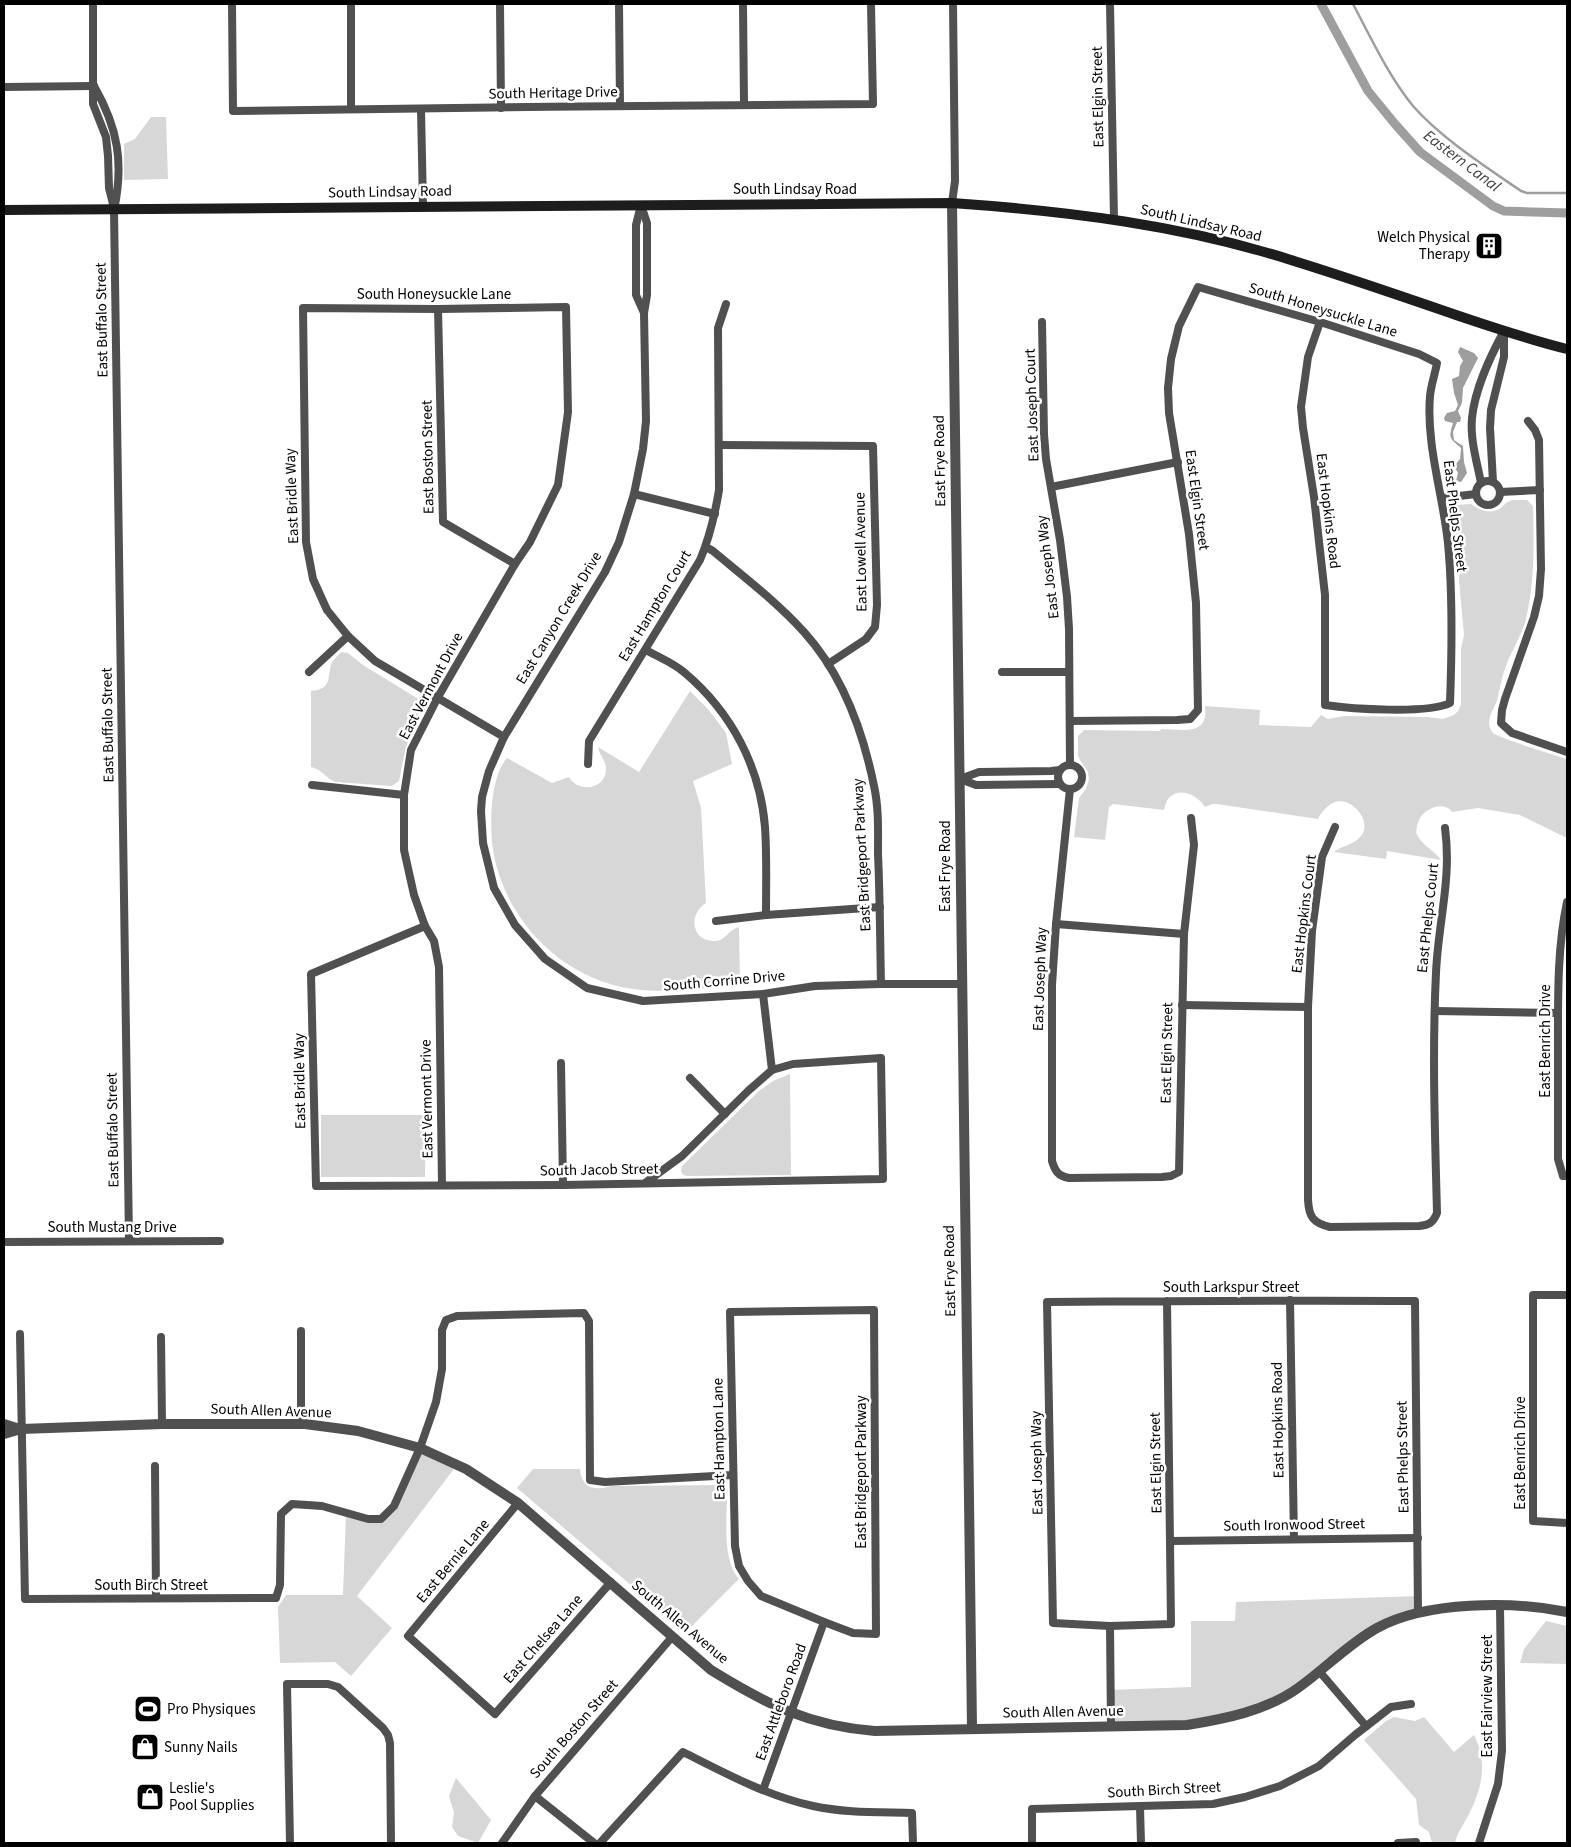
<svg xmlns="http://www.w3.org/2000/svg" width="1571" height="1847" font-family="'Source Sans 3',sans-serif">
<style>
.green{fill:#d7d7d7}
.water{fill:#9e9e9e}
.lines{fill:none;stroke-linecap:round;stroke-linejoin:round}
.stream{stroke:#9e9e9e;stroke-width:2.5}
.canal{stroke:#9e9e9e;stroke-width:9}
.minor{stroke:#505050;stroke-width:8}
.tertiary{stroke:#505050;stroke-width:10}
.secondary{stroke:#1d1d1d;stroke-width:10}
.labels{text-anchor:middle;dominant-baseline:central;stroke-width:5;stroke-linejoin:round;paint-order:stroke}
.street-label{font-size:15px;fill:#000;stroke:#fff}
.poi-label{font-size:15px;fill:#000;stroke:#fff;text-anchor:start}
.water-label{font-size:16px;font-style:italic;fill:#3f3f3f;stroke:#fff}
</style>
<rect width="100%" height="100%" fill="#fff"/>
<!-- green -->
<g class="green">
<path d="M151 117H166L168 179 124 180V144L135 139Z"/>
<path d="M1512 500H1527L1533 506C1534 545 1535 584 1525 623 1521 634 1516 644 1511 654 1504 668 1501 682 1498 697 1495 709 1483 721 1493 733 1497 737 1556 756 1567 759V838L1520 815 1478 808 1452 812C1443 800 1424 809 1419 820 1417 824 1417 828 1416 832 1421 846 1434 849 1441 860L1387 851 1386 859 1334 852C1342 845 1353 846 1361 836 1375 820 1345 788 1327 807 1323 811 1320 814 1318 819L1217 804H1212L1205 807C1197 795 1180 786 1168 799 1166 802 1165 806 1164 810L1113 804 1109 807 1105 840 1074 837 1079 798 1086 789 1089 779 1088 772 1080 760 1078 756V736L1084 730 1159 731 1162 729C1182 729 1209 737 1205 706L1260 710 1259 725 1311 727 1321 715 1328 719 1344 716 1428 717 1443 719 1454 715 1458 711 1461 704V649L1464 635 1459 580 1460 563 1454 541 1451 511 1456 505 1471 504C1481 511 1492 515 1502 507 1506 503 1507 502 1512 500Z"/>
<path d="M341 652 348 653 363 665 420 700 421 707 406 747 399 781 392 786 336 782C326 779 325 771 311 767V691C332 689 327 679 331 665 332 660 338 656 341 652Z"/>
<path d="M690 691 708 709 726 733 732 764 693 781 701 808 706 903C687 915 692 943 716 941 726 940 729 929 739 927L740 985C705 988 669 994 634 989 559 979 500 915 492 842 490 818 491 776 507 758L552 783 569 777C578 793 606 790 606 769 606 760 599 755 598 747L639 772Z"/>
<path d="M790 1074 791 1175 688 1176 683 1175 681 1171 682 1166 759 1091 773 1081Z"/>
<path d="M321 1115H426L425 1177H321Z"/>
<path d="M420 1448 457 1465 357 1596 392 1628 351 1676 335 1662 280 1663 278 1607 286 1595H343L346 1513 381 1519 394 1506Z"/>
<path d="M533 1469H580C582 1489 594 1491 611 1486L722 1485 727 1494C727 1518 722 1560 739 1579L686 1632 517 1488Z"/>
<path d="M1418 1596V1612L1377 1628 1296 1689 1225 1719 1111 1726 1110 1690 1191 1687V1621H1235L1236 1602Z"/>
<path d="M1546 1621 1567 1626V1664L1520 1663 1524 1649Z"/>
<path d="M1394 1717 1415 1721 1424 1717 1454 1752 1474 1735C1488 1762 1482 1789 1469 1814 1464 1824 1457 1833 1455 1843H1432L1429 1832 1419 1825 1416 1799 1364 1740 1386 1721Z"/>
<path d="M456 1778 491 1820 478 1843 458 1836 452 1827 454 1813 449 1796Z"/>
</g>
<!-- water -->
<path class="water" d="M1460 347 1474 353 1478 358 1463 388 1462 403 1458 411 1461 418 1460 422H1457L1453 432 1454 440 1463 446 1464 462 1467 473 1461 482 1456 481 1458 473 1454 466 1460 459 1461 448C1450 438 1448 439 1453 423L1445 421 1444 418 1447 413 1455 411 1458 405 1454 393 1452 379 1459 376 1460 366 1463 361 1458 352Z"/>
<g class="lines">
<!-- stream -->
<path class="stream" d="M1353 4C1371 38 1388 75 1413 106 1441 138 1486 167 1521 191L1527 193H1567"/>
<!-- canal -->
<path class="canal" d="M1321 4 1368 91 1395 124 1420 152 1493 206 1504 211 1567 213"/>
<!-- minor -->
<g class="minor">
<path d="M93 4V104L106 137 108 156 109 188 114 208"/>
<path d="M232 4 233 111C446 108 660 105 873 104L871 4"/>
<path d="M351 4V109"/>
<path d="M500 4 501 108"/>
<path d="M619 4 620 105"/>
<path d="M743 4 744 104"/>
<path d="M1110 4 1114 219"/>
<path d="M94 86C118 128 124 163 114 210L129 1240"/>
<path d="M4 87 94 86"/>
<path d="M421 109 423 206"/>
<path d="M952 203 955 181 953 4"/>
<path d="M641 205 647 223V295L644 313 646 421 643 449 634 494 619 542 605 572 504 737 489 771 482 797 481 811 483 843 494 888 515 925 545 959 587 988 643 1001 763 994 815 986 881 984H961"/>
<path d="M641 205 636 225V295L644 313"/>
<path d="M438 309 443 522 515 564"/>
<path d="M1042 322 1044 434 1046 459 1060 540 1067 597 1069 629 1070 765"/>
<path d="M1528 421 1535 430 1539 440 1541 569 1539 596 1534 617 1505 699 1502 710 1501 723 1512 733 1567 752"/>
<path d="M719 445 873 446 877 605 875 627 866 639 828 664"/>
<circle cx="1488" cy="493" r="12"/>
<path d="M1493 482 1490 428 1491 410 1504 357V333"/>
<path d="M1481 483C1477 462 1470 440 1472 418 1475 388 1490 357 1504 331"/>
<path d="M1051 487 1178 462"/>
<path d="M1500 492 1540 490"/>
<path d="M634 494 715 514"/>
<path d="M1442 498 1476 494"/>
<path d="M706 547 713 551C744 577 777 602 804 632 842 674 863 731 874 786 879 808 878 832 878 854 880 897 880 940 881 984"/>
<path d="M646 650C658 657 674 663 685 673 731 712 760 766 765 827 767 856 766 886 766 915"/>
<path d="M309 672 348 636"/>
<path d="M1002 672H1068"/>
<path d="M1070 721 1177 720 1190 719 1198 710 1196 603 1189 534 1169 413 1168 388 1171 359 1179 326 1198 287 1320 322 1419 354 1437 363C1435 374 1431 385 1430 396 1426 445 1443 495 1448 543 1453 596 1452 650 1450 703 1428 714 1351 709 1325 705V595L1314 497 1303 428 1301 407 1308 357 1320 322"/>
<path d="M588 764 589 741 700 560C710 537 715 514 719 490L718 328 726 304"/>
<circle cx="1070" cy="777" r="12"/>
<path d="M960 779 979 772 1051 771 1060 770"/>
<path d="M960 779 976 785 1060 784"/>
<path d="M312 785 404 795"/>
<path d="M1070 789 1056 924 1052 985V1161C1055 1171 1058 1176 1069 1178L1162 1177 1171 1176 1179 1172 1184 934 1194 845 1191 818"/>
<path d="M1335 827 1322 857 1312 931 1308 1007V1200C1309 1217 1313 1223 1330 1227L1419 1226C1429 1225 1433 1223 1437 1213 1435 1133 1432 1053 1436 973 1438 923 1452 879 1445 828"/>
<path d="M1567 902C1557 949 1558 999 1558 1047 1558 1084 1558 1121 1558 1159L1563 1176H1567"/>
<path d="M716 921 766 915 880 907"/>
<path d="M1056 924 1184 934"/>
<path d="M425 926 311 974 316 1186 563 1185 883 1179 881 1058 793 1064 772 1070 748 1091 682 1156 645 1183"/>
<path d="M763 994 772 1070"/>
<path d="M1182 1005 1308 1007"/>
<path d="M1435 1011 1558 1013"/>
<path d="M561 1063 563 1185"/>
<path d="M690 1078 725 1114"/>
<path d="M442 1185 439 967 434 941 425 926 414 895 404 850V795L411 750 438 697 515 564 530 542 558 485 568 412 566 307 438 309 303 308 306 542 313 579 327 610 348 636 375 661 504 737"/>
<path d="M4 1242 220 1241"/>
<path d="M1567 1295H1533V1521L1567 1523"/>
<path d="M1290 1300 1294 1539"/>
<path d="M1167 1301 1171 1624 1110 1626 1053 1623 1047 1302C1170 1301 1293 1300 1415 1301L1418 1612"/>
<path d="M874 1310 876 1634 853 1633 824 1622 761 1596 748 1581 739 1566 735 1546 730 1312Z"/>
<path d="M301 1331V1424"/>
<path d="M20 1334 25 1599 276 1598 280 1585 281 1514 292 1504 322 1506 368 1519H381L394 1506 420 1448 436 1402 442 1369V1330L446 1320 457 1316 584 1313 589 1321 590 1480 605 1482 733 1475"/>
<path d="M161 1337 162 1424"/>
<path d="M155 1466 156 1598"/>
<path d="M518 1503 408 1636 495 1714 611 1582"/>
<path d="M1171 1541 1418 1538"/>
<path d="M1110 1626 1111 1726"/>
<path d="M1319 1671 1366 1726"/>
<path d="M763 1790 824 1622"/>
<path d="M535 1796 594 1843"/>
<path d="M1140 1807 1141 1843"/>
<path d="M290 1843 287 1684H328L338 1687 383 1728 388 1735 390 1743 391 1843"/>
<path d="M502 1843 535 1796 672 1637"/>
<path d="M600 1843 683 1752C725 1773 767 1796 813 1806 845 1813 879 1812 912 1813L913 1843"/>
<path d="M1032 1843V1809L1213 1804 1245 1797 1280 1786 1319 1766 1355 1735 1391 1707 1411 1704"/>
<path d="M1398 1843 1416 1842"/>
<path d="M1479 1843 1498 1784 1502 1751 1500 1606"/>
</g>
<!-- tertiary -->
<g class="tertiary">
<path d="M952 203 972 1728"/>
<path d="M4 1424 20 1429"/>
<path d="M4 1434 21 1429 162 1424H305L358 1431 420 1448 466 1469 518 1503 711 1670C766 1704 809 1726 875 1731L1187 1725C1224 1719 1266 1711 1298 1688 1325 1669 1348 1644 1377 1628 1426 1601 1513 1601 1567 1612"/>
</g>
<!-- secondary -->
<path class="secondary" d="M4 210 952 203C1067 211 1183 225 1294 261 1349 278 1404 297 1459 316 1495 328 1530 340 1567 349"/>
</g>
<!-- icons -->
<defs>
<symbol id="building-square" viewBox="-11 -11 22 22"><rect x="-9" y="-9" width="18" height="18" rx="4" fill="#000" stroke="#fff"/><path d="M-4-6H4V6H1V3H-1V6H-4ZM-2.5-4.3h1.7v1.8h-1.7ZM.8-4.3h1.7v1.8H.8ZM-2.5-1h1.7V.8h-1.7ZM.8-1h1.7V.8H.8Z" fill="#fff"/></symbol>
<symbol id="stadium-square" viewBox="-11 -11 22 22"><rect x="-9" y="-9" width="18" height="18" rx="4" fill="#000" stroke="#fff"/><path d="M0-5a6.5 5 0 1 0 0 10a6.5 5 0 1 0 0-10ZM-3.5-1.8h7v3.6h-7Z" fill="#fff"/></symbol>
<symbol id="shop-square" viewBox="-11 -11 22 22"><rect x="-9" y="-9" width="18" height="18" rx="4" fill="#000" stroke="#fff"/><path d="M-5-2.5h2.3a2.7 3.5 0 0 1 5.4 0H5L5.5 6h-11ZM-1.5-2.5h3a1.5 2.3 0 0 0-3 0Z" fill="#fff"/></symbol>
</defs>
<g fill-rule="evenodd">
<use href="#building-square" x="1473" y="230" width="32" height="32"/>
<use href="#stadium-square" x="132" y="1693" width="32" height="32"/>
<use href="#shop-square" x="129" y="1731" width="32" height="32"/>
<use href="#shop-square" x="134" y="1781" width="32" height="32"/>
</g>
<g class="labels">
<!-- street labels -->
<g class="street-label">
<text transform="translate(553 93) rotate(-1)">South Heritage Drive</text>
<text transform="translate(1098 97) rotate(-91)">East Elgin Street</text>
<text x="795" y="189">South Lindsay Road</text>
<text transform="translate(390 192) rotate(-1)">South Lindsay Road</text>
<text transform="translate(1201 223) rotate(13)">South Lindsay Road</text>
<text x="434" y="294">South Honeysuckle Lane</text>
<text transform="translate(1323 310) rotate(17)">South Honeysuckle Lane</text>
<text transform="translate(102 320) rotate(-91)">East Buffalo Street</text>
<text transform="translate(1032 405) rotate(-92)">East Joseph Court</text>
<text transform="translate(428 457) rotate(-91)">East Boston Street</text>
<text transform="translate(940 461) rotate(-91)">East Frye Road</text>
<text transform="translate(292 496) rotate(-92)">East Bridle Way</text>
<text transform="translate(1197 500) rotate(82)">East Elgin Street</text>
<text transform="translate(1328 511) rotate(83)">East Hopkins Road</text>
<text transform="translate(1455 516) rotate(83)">East Phelps Street</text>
<text transform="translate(861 552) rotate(-91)">East Lowell Avenue</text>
<text transform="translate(1048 567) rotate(-97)">East Joseph Way</text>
<text transform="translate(655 606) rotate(-59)">East Hampton Court</text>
<text transform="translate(559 618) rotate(-59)">East Canyon Creek Drive</text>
<text transform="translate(431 686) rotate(-62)">East Vermont Drive</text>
<text transform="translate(108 725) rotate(-91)">East Buffalo Street</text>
<text transform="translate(862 855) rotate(-93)">East Bridgeport Parkway</text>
<text transform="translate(945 866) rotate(-90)">East Frye Road</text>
<text transform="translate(1304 914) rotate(-83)">East Hopkins Court</text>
<text transform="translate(1428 918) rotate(-84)">East Phelps Court</text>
<text transform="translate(1040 979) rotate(-88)">East Joseph Way</text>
<text transform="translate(724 981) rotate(-5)">South Corrine Drive</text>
<text transform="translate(1545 1041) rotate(-90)">East Benrich Drive</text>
<text transform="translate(1167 1053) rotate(-89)">East Elgin Street</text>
<text transform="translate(300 1081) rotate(-91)">East Bridle Way</text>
<text transform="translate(427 1099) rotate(-91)">East Vermont Drive</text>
<text transform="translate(113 1130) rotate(-91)">East Buffalo Street</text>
<text transform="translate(599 1170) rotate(-1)">South Jacob Street</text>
<text x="112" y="1227">South Mustang Drive</text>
<text transform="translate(950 1271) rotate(-91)">East Frye Road</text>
<text x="1231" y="1287">South Larkspur Street</text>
<text transform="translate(271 1411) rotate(2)">South Allen Avenue</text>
<text transform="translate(1278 1420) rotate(-91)">East Hopkins Road</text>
<text transform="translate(719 1439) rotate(-91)">East Hampton Lane</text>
<text transform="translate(1520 1453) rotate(-90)">East Benrich Drive</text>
<text transform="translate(1403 1457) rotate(-91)">East Phelps Street</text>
<text transform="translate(1037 1463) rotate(-91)">East Joseph Way</text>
<text transform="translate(1156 1463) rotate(-91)">East Elgin Street</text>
<text transform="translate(861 1472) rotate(-90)">East Bridgeport Parkway</text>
<text transform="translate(1294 1525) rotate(-1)">South Ironwood Street</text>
<text transform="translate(453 1561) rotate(-50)">East Bernie Lane</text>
<text x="151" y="1585">South Birch Street</text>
<text transform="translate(680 1622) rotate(40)">South Allen Avenue</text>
<text transform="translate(543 1639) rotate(-49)">East Chelsea Lane</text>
<text transform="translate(1487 1696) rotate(-90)">East Fairview Street</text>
<text transform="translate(781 1702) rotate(-70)">East Attleboro Road</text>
<text transform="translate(1063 1712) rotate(-1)">South Allen Avenue</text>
<text transform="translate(574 1729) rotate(-49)">South Boston Street</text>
<text transform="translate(1164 1790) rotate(-3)">South Birch Street</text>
</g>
<!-- poi labels -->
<g class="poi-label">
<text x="1470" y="237" text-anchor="end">Welch Physical<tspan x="1470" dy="17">Therapy</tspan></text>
<text x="167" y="1709">Pro Physiques</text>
<text x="164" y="1747">Sunny Nails</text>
<text x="169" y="1788">Leslie's<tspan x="169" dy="17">Pool Supplies</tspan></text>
</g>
<!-- water labels -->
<g class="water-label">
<text transform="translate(1462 161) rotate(37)">Eastern Canal</text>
</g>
</g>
<!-- border -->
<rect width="1571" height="1847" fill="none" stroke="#000000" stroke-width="10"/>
</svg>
